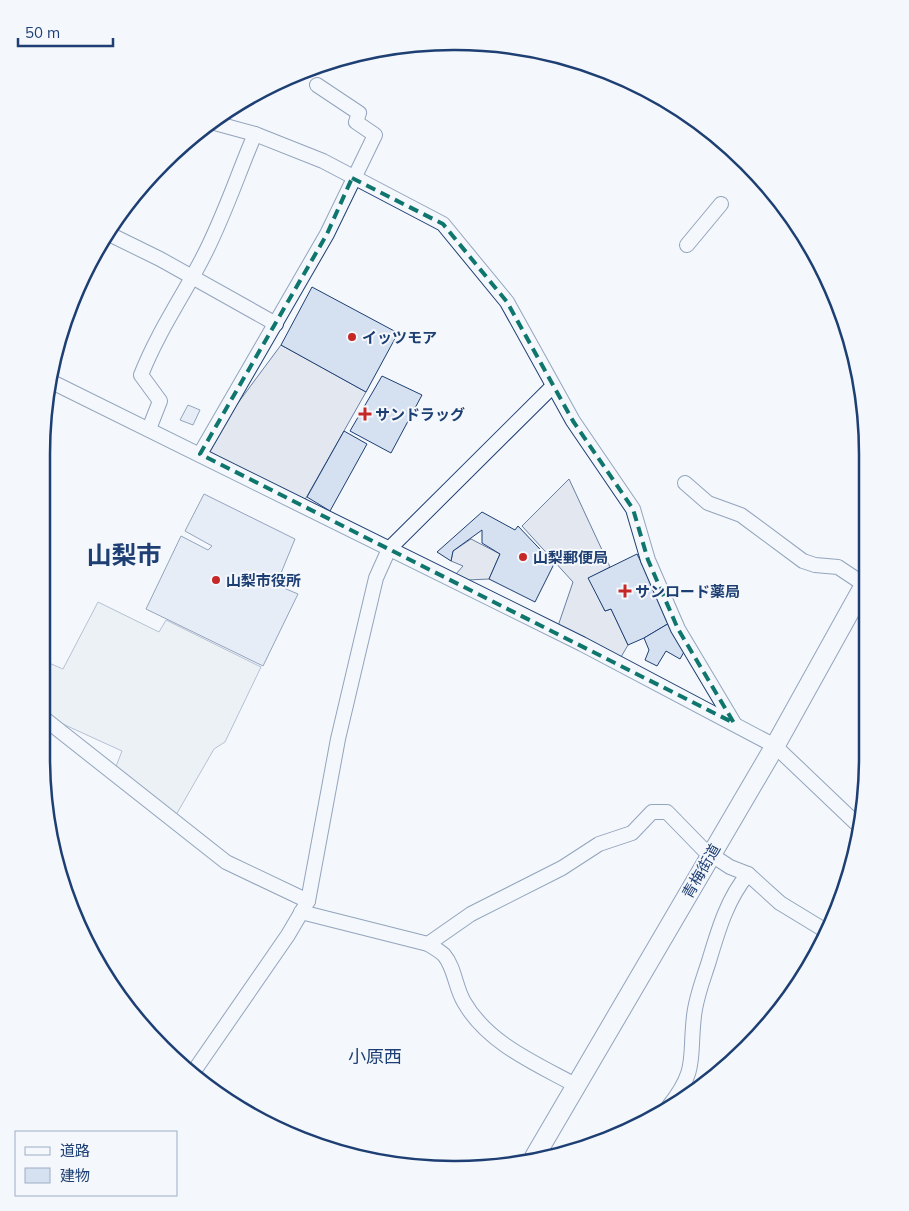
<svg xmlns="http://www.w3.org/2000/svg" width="909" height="1211" font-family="Mulish,'Noto Sans JP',sans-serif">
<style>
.parking{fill:#e3e8f0;stroke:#687fa3}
.building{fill:#d5e0f0;stroke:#1d3f73}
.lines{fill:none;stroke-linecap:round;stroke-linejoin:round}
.minor-casing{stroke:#1d3f73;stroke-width:16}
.major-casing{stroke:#1d3f73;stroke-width:21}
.minor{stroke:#f4f7fb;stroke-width:14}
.major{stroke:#f4f7fb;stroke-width:19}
.marked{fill:none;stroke:#0f766e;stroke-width:4;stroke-dasharray:10 6;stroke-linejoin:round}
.poi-dot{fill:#c62828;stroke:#f4f7fb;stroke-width:2}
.labels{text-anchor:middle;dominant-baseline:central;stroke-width:4;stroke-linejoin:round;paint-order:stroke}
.poi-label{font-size:15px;font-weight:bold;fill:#1d3f73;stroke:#f4f7fb;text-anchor:start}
.street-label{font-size:15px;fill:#1d3f73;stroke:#f4f7fb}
.quarter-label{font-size:18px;fill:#1d3f73;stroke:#f4f7fb}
.town-label{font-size:25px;font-weight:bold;fill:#1d3f73;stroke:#f4f7fb}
.rim{fill:none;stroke:#1d3f73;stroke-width:2.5}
</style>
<rect width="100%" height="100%" fill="#f4f7fb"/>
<!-- parking -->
<g class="parking">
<path d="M281 345 366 392 302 505 200 454Z"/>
<path d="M569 479 610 567 589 578 605 611 611 609 628 645 621 657 558 626 573 582 522 526Z"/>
<path d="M471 539 500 554 489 579 468 580 456 574 463 566 451 561 453 551Z"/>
<path d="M98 602 159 632 166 620 261 667 225 742 214 749 176 815 115 769 122 751 41 714 42 660 63 669Z"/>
</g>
<!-- building -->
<g class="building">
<path d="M312 287 398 333 366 392 281 345Z"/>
<path d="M382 376 422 395 391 453 350 431Z"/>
<path d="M188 405 200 410 193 425 180 420Z"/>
<path d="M344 431 367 444 330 511 307 497Z"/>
<path d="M204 494 295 539 279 578 274 576 272 583 298 594 263 666 146 609 181 536 208 550 212 546 185 531Z"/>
<path d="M482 512 515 530 518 526 554 564 535 602 489 579 500 554 482 543V530L453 551 451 561 437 552Z"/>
<path d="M637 554 671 622 644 638 628 645 611 609 605 611 588 578Z"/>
<path d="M671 622 685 650 680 659 666 651 657 666 645 660 649 650 644 638Z"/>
</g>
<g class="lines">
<defs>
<g id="minor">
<path d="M211 122 255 134 323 161 443 224 507 302 573 421 633 509 648 560 678 629 734 723"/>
<path d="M107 233 160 259 276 324"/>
<path d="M687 245 721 204"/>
<path d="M50 381 582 644 775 746 860 827"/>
<path d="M149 429 160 401 141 375C157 334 181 299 201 261 223 220 237 176 255 134"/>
<path d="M200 454 327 234 375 135 356 122 359 113 317 85"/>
<path d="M685 483 708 503 741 515 803 561 815 565 838 567 865 585"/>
<path d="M41 716 226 862 308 901"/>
<path d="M301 912 428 944C433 947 440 951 444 955 455 968 455 987 464 1002 488 1044 537 1064 577 1086"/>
<path d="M428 944 471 914 562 868 599 844 632 833 652 812H667L704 850 730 867 748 874 780 903 826 931"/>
<path d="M192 1074 288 935 308 901 338 739 376 578 389 549 552 387"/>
<path d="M669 1106C698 1069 689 1059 694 1016 696 997 703 980 709 961 718 931 727 899 748 874"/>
</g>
<path id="major" d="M535 1156 775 746 865 584"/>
</defs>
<!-- minor casing -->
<use href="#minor" class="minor-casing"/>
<!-- major casing -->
<use href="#major" class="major-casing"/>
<!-- minor -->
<use href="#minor" class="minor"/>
<!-- major -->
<use href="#major" class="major"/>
</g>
<!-- marked area -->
<path d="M0 0H909V1211H0ZM352 178 443 224 507 302 573 421 633 509 648 560 678 629 734 723 200 454 327 234Z" fill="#f4f7fb" fill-opacity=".55" fill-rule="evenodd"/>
<path class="marked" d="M352 178 443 224 507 302 573 421 633 509 648 560 678 629 734 723 200 454 327 234Z"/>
<!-- markers -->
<g class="poi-dot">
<circle cx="352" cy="337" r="5"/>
<path d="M362.5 406.5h5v5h5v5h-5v5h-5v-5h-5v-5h5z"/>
<circle cx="523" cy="557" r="5"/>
<circle cx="216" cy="580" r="5"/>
<path d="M622.5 583.5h5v5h5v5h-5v5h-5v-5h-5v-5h5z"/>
</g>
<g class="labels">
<!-- poi labels -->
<g class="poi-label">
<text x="362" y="337">イッツモア</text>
<text x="375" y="414">サンドラッグ</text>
<text x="533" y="557">山梨郵便局</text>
<text x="226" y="580">山梨市役所</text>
<text x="635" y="591">サンロード薬局</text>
</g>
<!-- street labels -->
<g class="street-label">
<text transform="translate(701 871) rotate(-60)">青梅街道</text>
</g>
<!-- quarter labels -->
<g class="quarter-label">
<text x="375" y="1056">小原西</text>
</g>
<!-- town labels -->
<g class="town-label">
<text x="124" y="554">山梨市</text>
</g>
</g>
<!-- crop -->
<path d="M0 0H909V1211H0ZM454 50H455A404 404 0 0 1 859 454V757A404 404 0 0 1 455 1161H454A404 404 0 0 1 50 757V454A404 404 0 0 1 454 50Z" fill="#f4f7fb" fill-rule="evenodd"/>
<path class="rim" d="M454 50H455A404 404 0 0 1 859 454V757A404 404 0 0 1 455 1161H454A404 404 0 0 1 50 757V454A404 404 0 0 1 454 50Z"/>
<!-- legend -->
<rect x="15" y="1131" width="162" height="65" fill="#f4f7fb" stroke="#9eadc5"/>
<rect x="25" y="1147" width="25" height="8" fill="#f4f7fb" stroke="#9eadc5"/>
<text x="60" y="1156" font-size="15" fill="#1d3f73">道路</text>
<rect x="25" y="1168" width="25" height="15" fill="#d5e0f0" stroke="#9eadc5"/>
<text x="60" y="1181" font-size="15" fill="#1d3f73">建物</text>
<!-- scale -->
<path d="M18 38v8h95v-8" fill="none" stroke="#1d3f73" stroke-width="2.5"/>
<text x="25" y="38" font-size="15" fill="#1d3f73" stroke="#f4f7fb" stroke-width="4" paint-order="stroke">50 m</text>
</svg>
